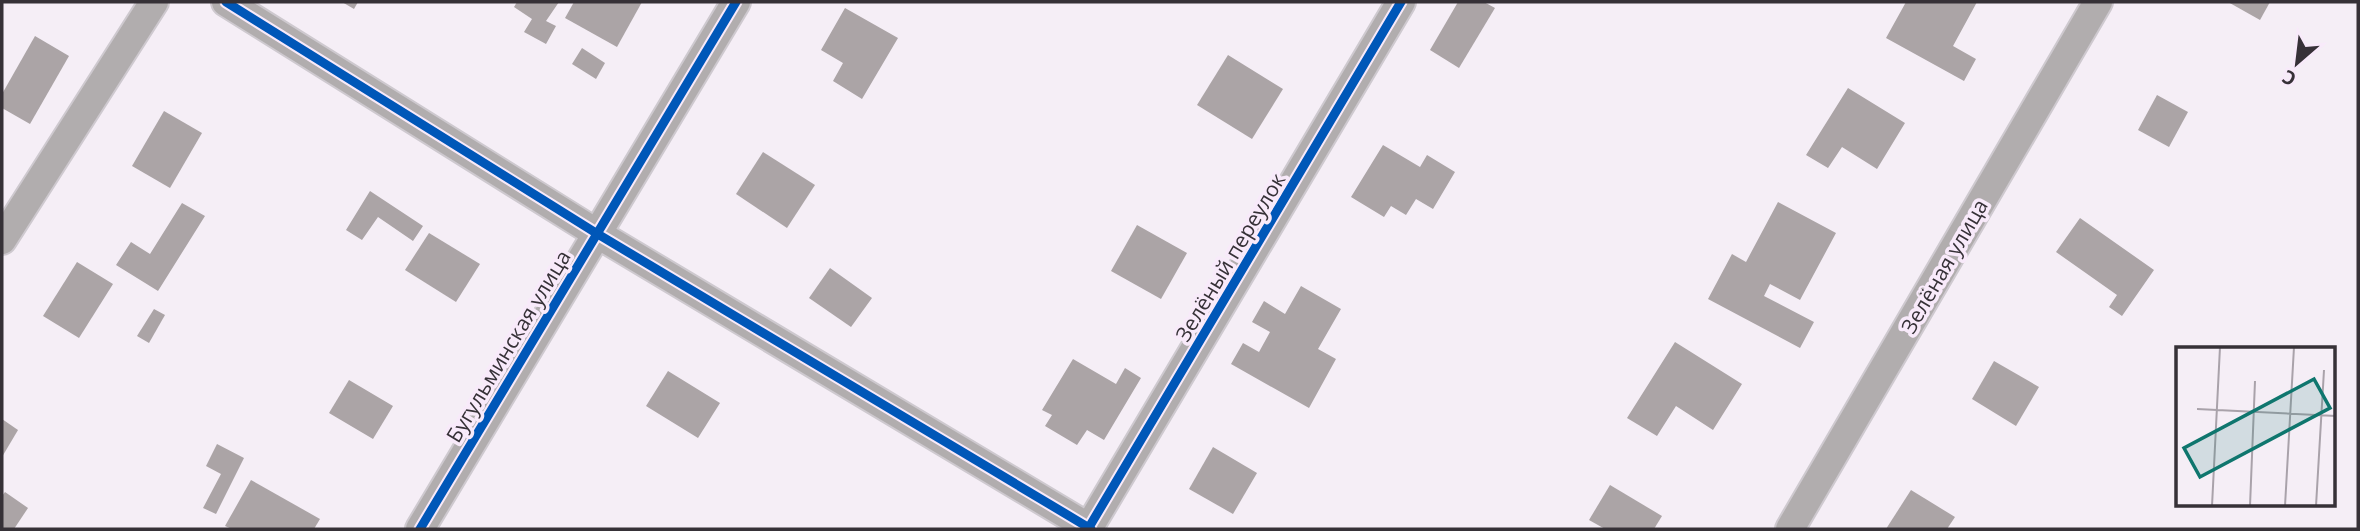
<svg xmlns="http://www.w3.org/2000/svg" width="2360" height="531" font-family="'Open Sans',sans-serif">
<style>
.building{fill:#aba4a6}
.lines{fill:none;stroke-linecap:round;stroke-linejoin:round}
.minor-casing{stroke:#cec9cf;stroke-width:32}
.minor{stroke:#b1adae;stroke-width:28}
.cycleway-casing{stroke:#f8eafa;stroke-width:13}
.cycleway{stroke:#0057b8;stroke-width:9}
.labels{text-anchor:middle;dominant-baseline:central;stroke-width:7;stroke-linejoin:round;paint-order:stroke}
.street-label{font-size:21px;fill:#363137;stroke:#f8eafa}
.inset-road{fill:none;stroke:#a9a2aa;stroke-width:2}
.view{fill:#0f766e;fill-opacity:0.15;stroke:#0f766e;stroke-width:3.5}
.inset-edge{fill:none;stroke:#363137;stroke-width:3.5}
</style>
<rect width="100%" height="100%" fill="#f5eef6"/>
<!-- building -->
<g class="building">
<path d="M342 2H358L354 9Z"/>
<path d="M517 2H559L546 21 556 26 546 44 524 32 532 19 514 7Z"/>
<path d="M574 2H642L617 47 565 18Z"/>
<path d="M1458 2H1484L1495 8 1459 68 1430 50Z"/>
<path d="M1906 2H1977L1953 46 1976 59 1964 81 1886 38Z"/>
<path d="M2228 2H2270L2260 20Z"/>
<path d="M845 8 898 38 862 99 833 81 843 63 821 50Z"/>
<path d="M35 36 69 56 30 124 2 108V94Z"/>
<path d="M582 48 605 63 596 79 572 64Z"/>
<path d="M1228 55 1283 89 1252 139 1197 105Z"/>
<path d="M1848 88 1905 123 1877 169 1842 147 1828 168 1806 155Z"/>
<path d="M2157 95 2188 112 2169 147 2138 130Z"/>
<path d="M164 111 202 133 170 188 132 166Z"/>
<path d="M1383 145 1420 167 1427 155 1455 172 1433 209 1416 199 1406 215 1391 206 1384 217 1351 197Z"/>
<path d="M763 152 815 185 787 228 736 194Z"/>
<path d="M370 191 423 226 413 241 378 217 362 240 346 230Z"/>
<path d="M1778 202 1836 233 1800 300 1770 284 1764 296 1814 322 1800 348 1708 299 1732 254 1746 262Z"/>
<path d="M182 203 205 216 158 291 116 265 131 242 150 254Z"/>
<path d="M2080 218 2154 270 2122 316 2109 307 2117 295 2056 252Z"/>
<path d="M1137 225 1187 253 1161 299 1111 271Z"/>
<path d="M429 233 480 264 456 302 405 270Z"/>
<path d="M77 262 113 284 79 338 43 316Z"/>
<path d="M830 268 872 298 851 327 809 298Z"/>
<path d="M1301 286 1341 309 1318 349 1336 359 1309 408 1231 364 1243 343 1259 352 1270 332 1252 322 1264 301 1285 314Z"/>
<path d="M154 309 165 315 149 343 137 336Z"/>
<path d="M1675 342 1742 384 1713 430 1676 406 1657 436 1627 418Z"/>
<path d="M1073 359 1116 384 1125 368 1141 378 1104 440 1087 430 1077 445 1045 426 1052 415 1042 410Z"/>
<path d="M1994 361 2039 387 2016 426 1972 399Z"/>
<path d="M668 371 720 403 698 438 646 406Z"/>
<path d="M349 380 393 406 373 439 329 413Z"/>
<path d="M2 419 18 430 2 457Z"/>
<path d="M217 444 244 458 216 514 203 508 221 474 206 466Z"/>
<path d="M1213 447 1257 473 1233 514 1189 489Z"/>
<path d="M251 480 320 519 314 529H232L225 526Z"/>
<path d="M1610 485 1662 516 1654 529H1605L1589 520Z"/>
<path d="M1911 490 1955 517 1947 529H1886Z"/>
<path d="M5 492 28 508 14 529H2V496Z"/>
</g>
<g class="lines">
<defs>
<g id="minor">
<path d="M226 2 596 233 1091 529"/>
<path d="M2 240 154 2"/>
<path d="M420 529 736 2"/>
<path d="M1088 529 1401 2"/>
<path d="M1790 529 2098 2"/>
</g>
</defs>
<!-- minor casing -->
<use href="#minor" class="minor-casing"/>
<!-- minor -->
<use href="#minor" class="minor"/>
<defs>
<g id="cycleway">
<path d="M226 2 596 233 1091 529"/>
<path d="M420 529 736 2"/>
<path d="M1088 529 1401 2"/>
</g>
</defs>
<!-- cycleway casing -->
<use href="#cycleway" class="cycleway-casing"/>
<!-- cycleway -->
<use href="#cycleway" class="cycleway"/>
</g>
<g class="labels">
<!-- street labels -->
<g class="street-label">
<text transform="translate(1230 257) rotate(-59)">Зелёный переулок</text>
<text transform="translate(1944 266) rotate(-60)">Зелёная улица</text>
<text transform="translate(508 346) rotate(-59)">Бугульминская улица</text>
</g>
</g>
<!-- overview -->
<g transform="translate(2176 347)">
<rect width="159" height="159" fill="#f5eef6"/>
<path class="inset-road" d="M21 62 160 69M36 159 44 0M74 159 79 34M109 159 118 0M140 159 148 23"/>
<path class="view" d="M138 32 154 61 24 130 8 101Z"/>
<rect width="159" height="159" class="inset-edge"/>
</g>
<!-- border -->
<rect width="2360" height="531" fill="none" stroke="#363137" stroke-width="7"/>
<!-- north arrow -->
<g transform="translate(2297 63) rotate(208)" stroke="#f8eafa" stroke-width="5" paint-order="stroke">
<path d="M0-5L12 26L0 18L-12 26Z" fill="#363137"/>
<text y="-10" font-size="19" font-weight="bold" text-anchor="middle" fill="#363137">С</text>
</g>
</svg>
